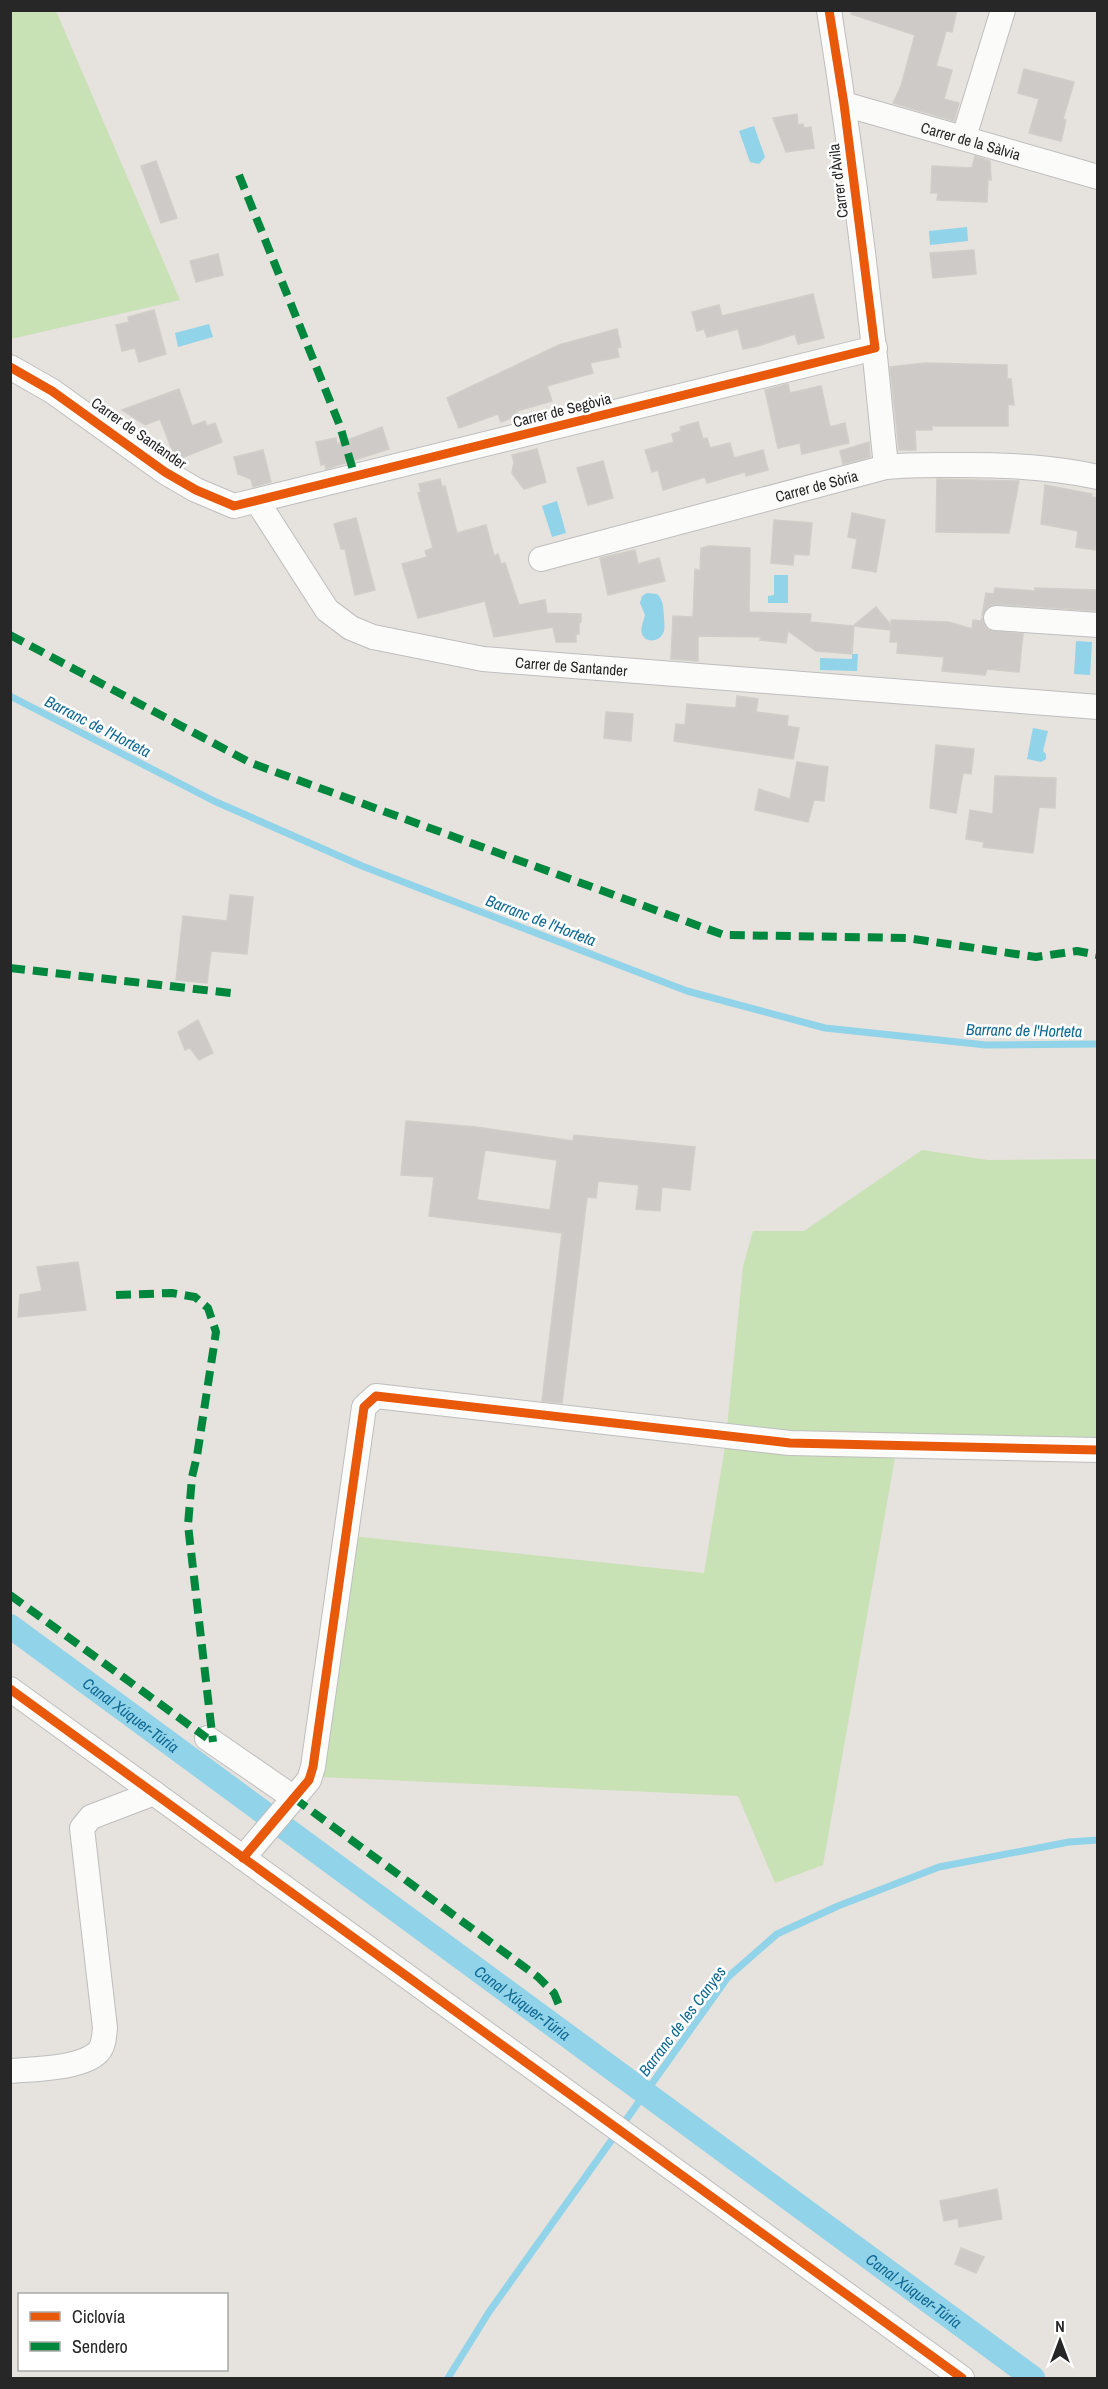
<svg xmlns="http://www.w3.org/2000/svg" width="1108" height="2389" font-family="'Archivo Narrow',sans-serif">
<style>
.green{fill:#c8e1b5}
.water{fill:#91d3e8}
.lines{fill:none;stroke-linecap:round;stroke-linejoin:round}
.stream{stroke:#91d3e8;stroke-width:7}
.canal{stroke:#91d3e8;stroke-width:24}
.building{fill:#cdcac7;stroke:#d1cec9;stroke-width:1.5;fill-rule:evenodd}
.street-casing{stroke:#bfbebf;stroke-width:26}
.street{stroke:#fbfbfa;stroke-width:24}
.quiet{stroke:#00873e;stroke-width:8;stroke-dasharray:15 8;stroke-linecap:butt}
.cycleway-casing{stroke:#fff;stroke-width:13}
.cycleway{stroke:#e8590c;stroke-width:9}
.labels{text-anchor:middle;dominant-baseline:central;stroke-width:5;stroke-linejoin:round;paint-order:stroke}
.street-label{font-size:15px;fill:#272727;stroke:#fff}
.water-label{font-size:16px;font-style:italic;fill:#0e6994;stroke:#fff}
</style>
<rect width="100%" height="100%" fill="#e6e2dd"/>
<!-- green -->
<g class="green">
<path d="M10 11H56L180 300 11 339Z"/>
<path d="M922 1150 988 1160 1097 1159V1443L791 1436 727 1428 743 1267 753 1231H804Z"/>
<path d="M726 1441 896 1452 823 1865 775 1883 738 1796 321 1777 351 1536 704 1573Z"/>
</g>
<!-- water -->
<g class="water">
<path d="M754 126 765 157 759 164 750 162 739 131Z"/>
<path d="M967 227 968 241 930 245 929 231Z"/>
<path d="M209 324 213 337 178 347 175 333Z"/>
<path d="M557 501 566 533 552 537 542 506Z"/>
<path d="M774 575H788V603H768V596L774 595Z"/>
<path d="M647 593 657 594C664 601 663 607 664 616 664 621 665 627 664 631 661 642 646 644 642 634 640 628 644 620 645 615L640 603 642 596Z"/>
<path d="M1076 641 1092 642 1090 675 1074 674Z"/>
<path d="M852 654H858L857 671 820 670V658L852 659Z"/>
<path d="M1033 728 1048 731 1043 751 1046 754V759L1041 762 1027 759Z"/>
</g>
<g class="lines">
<!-- stream -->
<g class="stream">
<path d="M10 696 214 801 362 866 687 991 825 1028 986 1045 1098 1044"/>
<path d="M448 2378 489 2312 728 1977 777 1934 838 1906 939 1867 1069 1842 1098 1840"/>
</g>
<!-- canal -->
<path class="canal" id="s1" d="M10 1626 1033 2378"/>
</g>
<!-- building -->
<g class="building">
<path d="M852 10H957L952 32 946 31 936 66 952 70 944 99 959 103 954 121 893 103 901 86 915 35 851 14Z"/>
<path d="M1024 69 1074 82 1063 119 1066 120 1061 141 1029 133 1039 99 1018 93Z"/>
<path d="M797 114 798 125 803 124 804 128 811 127 814 148 786 152 773 118Z"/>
<path d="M975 156 990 161 991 180 988 179 987 202 937 200 938 193H931L932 166 972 168Z"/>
<path d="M156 161 177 218 161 223 141 166Z"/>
<path d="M974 250 976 274 933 278 930 253Z"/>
<path d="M218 254 223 275 196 282 190 261Z"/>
<path d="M813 294 824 338 798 344 795 334 758 346 743 349 738 329 707 337 704 329 697 331 692 312 719 305 722 316Z"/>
<path d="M154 310 166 354 139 362 135 348 122 351 116 325 129 322 128 317Z"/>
<path d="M617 329 621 347 617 348 619 357 590 363 593 373 547 386 552 401 517 411 519 415 501 422 498 414 459 428 447 398 559 345Z"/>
<path d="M925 363 1007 365V379H1011L1014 405 1008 404V426H932V430H915L916 450H899L890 367Z"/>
<path d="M788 384 790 393 821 386 830 427 845 423 849 443 802 454 800 443 778 448 765 390Z"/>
<path d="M179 389 192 426 205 421 207 426 215 423 222 442 176 460 160 419 145 425 122 410Z"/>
<path d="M698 422 703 439 707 438 710 448 730 443 734 458 763 450 768 470 746 476 745 472 707 483 705 477 663 490 658 470 652 472 645 450 674 442 672 434 681 431 680 427Z"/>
<path d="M382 427 389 449 326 469 325 464 321 465 316 442 336 438 337 444Z"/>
<path d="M869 442 870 457 843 464 840 451Z"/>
<path d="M537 449 546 482 524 489 512 473 514 462 512 455Z"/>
<path d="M263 450 271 482 253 487 251 479 238 474 234 457Z"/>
<path d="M603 461 613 498 588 505 577 468Z"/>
<path d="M440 479 442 487 445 486 457 533 486 525 494 556 498 554 501 564 505 563 519 605 545 600 547 613 581 614V622L579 623V634H576V642H556L553 627 494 637 485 601 418 618 402 564 427 557 425 551 433 548 418 493 421 492 419 484Z"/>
<path d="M937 479 1019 481 1009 533 936 532Z"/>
<path d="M1045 485 1092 494 1091 497 1098 498V533L1095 550 1076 547 1078 531 1041 524Z"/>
<path d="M852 513 885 520 876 572 852 568 857 539 848 537Z"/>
<path d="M356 518 375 590 355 595 345 549H341L334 524Z"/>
<path d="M774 520 812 523 809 555 794 554 793 565 771 563Z"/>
<path d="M709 546 750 548 749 612 811 614 810 622 853 626 876 607 891 625V620L949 622 972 629 973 620 981 621 982 618 984 625 989 630 1023 634 1019 672 987 669 985 675 942 671 944 657 897 653 898 642H890L891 630 854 626 852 654 816 651 788 631 786 643 760 640 761 637 698 636V661L671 659 673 616 693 617 695 569 700 571 701 548Z"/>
<path d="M635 550 638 564 659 558 665 581 608 595 600 558Z"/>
<path d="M995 588 1035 591V588L1098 590V611L997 604 989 606 982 616 986 593 994 594Z"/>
<path d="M737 696 758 699 756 712 788 716 787 726 799 728 793 759 674 741 676 724 685 725 687 704 736 708Z"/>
<path d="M606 712 633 714 631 741 604 738Z"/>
<path d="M936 745 974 749 971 774 963 773 956 813 930 808Z"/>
<path d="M797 762 828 767 824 801 814 800 808 822 755 810 759 789 790 799Z"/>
<path d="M995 776 1056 778 1055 808 1039 807 1033 853 983 847 984 842 966 839 970 810 993 814Z"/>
<path d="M230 895 253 897 247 954 211 951 207 983 176 980 183 916 227 921Z"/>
<path d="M198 1020 213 1053 199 1060 190 1048 185 1050 178 1032Z"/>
<path d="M406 1121 476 1127 573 1141 574 1135 695 1147 690 1190 662 1187 660 1211 636 1209 639 1185 598 1181 596 1198 587 1197 562 1403 542 1401 562 1233 429 1216 434 1177 401 1175ZM485 1150 557 1160 550 1210 477 1200Z"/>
<path d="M78 1262 86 1310 18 1317 20 1295 42 1291 37 1267Z"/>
<path d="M997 2189 1002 2219 959 2227 958 2218 944 2221 940 2201Z"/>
<path d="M961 2248 984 2257 976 2273 955 2264Z"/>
</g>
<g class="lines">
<defs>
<g id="street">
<path d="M829 10C853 162 872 315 886 467"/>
<path id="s2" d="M844 104 1098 177"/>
<path d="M964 137 1003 10"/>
<path d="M10 367 52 391 165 472 196 490 234 506 875 348"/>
<path id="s3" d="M257 501 327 610 351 628 373 637 483 659 1098 707"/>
<path id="s4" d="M541 559 886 467C912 464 938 465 964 465 1010 465 1053 467 1098 477"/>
<path d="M996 618 1098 625"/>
<path d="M10 1689 962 2378"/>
<path d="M207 1738 294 1798"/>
<path d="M243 1858 309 1780 313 1767 364 1407 376 1396 790 1443 1098 1450"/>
<path d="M10 2071C33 2069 83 2069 99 2051 104 2045 104 2036 105 2028L82 1828 91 1817 154 1793"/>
</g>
</defs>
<!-- street casing -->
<use href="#street" class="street-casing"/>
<!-- street -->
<use href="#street" class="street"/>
<!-- quiet -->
<g class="quiet">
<path d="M239 175 340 426 355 477"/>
<path d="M10 635 251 763 724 935 907 938 1036 957 1077 951 1098 955"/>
<path d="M10 968 231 993"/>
<path d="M116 1295 172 1293 195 1297 208 1308 216 1332 197 1456 192 1477 188 1525 213 1742"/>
<path d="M10 1595 207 1738"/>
<path d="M294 1798 538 1977 554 1993 559 2005"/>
</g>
<defs>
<g id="cycleway">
<path d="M10 367 52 391 165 472 196 490 234 506 875 348 844 104 829 10"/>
<path d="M10 1689 962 2378"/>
<path d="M243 1858 309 1780 313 1767 364 1407 376 1396 790 1443 1098 1450"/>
</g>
</defs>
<!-- cycleway casing -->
<use href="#cycleway" class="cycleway-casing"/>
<!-- cycleway -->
<use href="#cycleway" class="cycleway"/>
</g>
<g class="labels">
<!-- street labels -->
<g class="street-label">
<text stroke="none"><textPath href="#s2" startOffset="132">Carrer de la Sàlvia</textPath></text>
<text transform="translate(838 181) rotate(-97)">Carrer d'Àvila</text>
<text transform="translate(562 410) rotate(-14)">Carrer de Segòvia</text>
<text transform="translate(139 433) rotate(35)">Carrer de Santander</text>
<text stroke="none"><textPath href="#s4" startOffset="285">Carrer de Sòria</textPath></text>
<text stroke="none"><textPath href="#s3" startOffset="384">Carrer de Santander</textPath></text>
</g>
<!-- water labels -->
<g class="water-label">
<text transform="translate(98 726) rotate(27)">Barranc de l'Horteta</text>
<text transform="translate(541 920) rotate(21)">Barranc de l'Horteta</text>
<text transform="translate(1024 1030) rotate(1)">Barranc de l'Horteta</text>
<text stroke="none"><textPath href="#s1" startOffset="150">Canal Xúquer-Túria</textPath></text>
<text stroke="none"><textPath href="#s1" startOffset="636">Canal Xúquer-Túria</textPath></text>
<text transform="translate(682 2021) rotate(-53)">Barranc de les Canyes</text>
<text stroke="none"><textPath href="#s1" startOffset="1122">Canal Xúquer-Túria</textPath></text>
</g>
</g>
<!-- border -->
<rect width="1108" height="2389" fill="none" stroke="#272727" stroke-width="24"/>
<!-- legend -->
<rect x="18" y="2293" width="210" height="78" fill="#ffffff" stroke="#a9a9a9" stroke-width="1.5"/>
<rect x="30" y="2312" width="30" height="9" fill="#e8590c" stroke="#a9a9a9" stroke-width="1.5"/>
<text x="72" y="2323" font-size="18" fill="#272727">Ciclovía</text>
<rect x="30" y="2342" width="30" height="9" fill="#00873e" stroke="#a9a9a9" stroke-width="1.5"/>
<text x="72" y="2353" font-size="18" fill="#272727">Sendero</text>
<!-- north arrow -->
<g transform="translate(1060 2341)" stroke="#ffffff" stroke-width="4.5" paint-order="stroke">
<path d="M0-4.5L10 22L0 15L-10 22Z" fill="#272727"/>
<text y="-9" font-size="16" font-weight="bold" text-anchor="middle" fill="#272727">N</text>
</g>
</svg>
